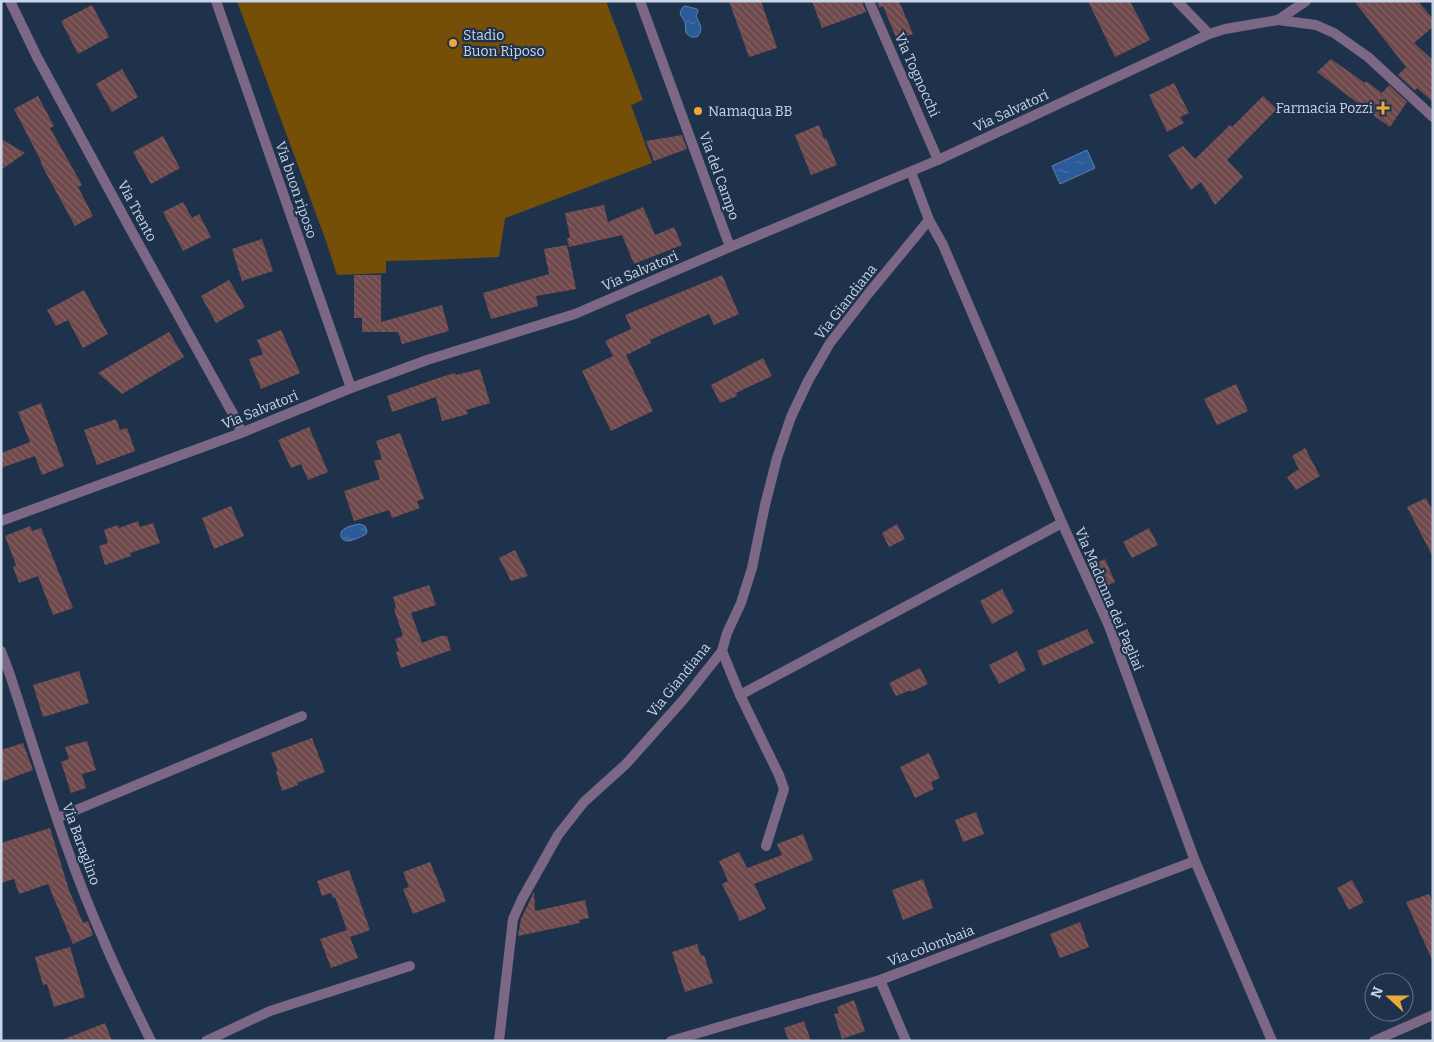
<svg xmlns="http://www.w3.org/2000/svg" width="1434" height="1042" font-family="Bitter,serif">
<style>
.grass{fill:#754f07}
.water{fill:url(#water-ripples);stroke:#5b80b1}
.building{fill:url(#building-back-hatch)}
.lines{fill:none;stroke-linecap:round;stroke-linejoin:round}
.minor{stroke:#7c6784;stroke-width:10}
.poi-dot{fill:#eba93a;stroke:#1f324b;stroke-width:2}
.labels{text-anchor:middle;dominant-baseline:central;stroke-width:4.5;stroke-linejoin:round;paint-order:stroke}
.poi-label{font-size:14px;fill:#cad6e7;stroke:#1f324b;text-anchor:start}
.street-label{font-size:14px;fill:#cad6e7;stroke:#1f324b}
</style>
<defs>
<pattern id="water-ripples" width="26" height="14" patternUnits="userSpaceOnUse" patternTransform="scale(1.25)"><rect width="26" height="14" fill="#2c5b9a"/><path d="M2 4q2-2 4 0t4 0M15 11q2-2 4 0t4 0" fill="none" stroke="#4972a8"/></pattern>
<pattern id="building-back-hatch" width="6" height="6" patternUnits="userSpaceOnUse" patternTransform="scale(1.25)"><rect width="6" height="6" fill="#6f494b"/><path d="M-1 5l2 2M0 0l6 6M5-1l2 2" fill="none" stroke="#826265"/></pattern>
</defs>
<rect width="100%" height="100%" fill="#1f324b"/>
<!-- grass -->
<path class="grass" d="M237 1H606L643 100 631 105 652 163 505 218 499 257 430 260 386 261V273L337 275 326 241Z"/>
<!-- water -->
<g class="water">
<path d="M685 6 697 9 698 11 696 16C700 24 704 30 697 37H691L686 33 685 22 680 14 682 8Z"/>
<path d="M1087 150 1095 168 1060 184 1052 166Z"/>
<path d="M360 524 365 526 367 531 366 534C361 537 352 541 347 541 340 540 339 532 344 529 348 526 355 525 360 524Z"/>
</g>
<!-- building -->
<g class="building">
<path d="M729 1H761L777 48 749 57Z"/>
<path d="M812 1H862L866 12 822 28Z"/>
<path d="M877 1H899L913 34 897 40 883 6 879 8Z"/>
<path d="M1088 1H1130L1150 40 1115 57Z"/>
<path d="M1354 1H1418L1433 19V27L1414 43 1433 60V102L1417 88 1415 91 1398 75 1406 67Z"/>
<path d="M92 5 109 37 78 54 61 21Z"/>
<path d="M1331 59 1365 83 1366 81 1382 93 1389 85 1407 102 1390 127 1359 105V104L1317 72Z"/>
<path d="M122 69 138 97 112 112 96 84Z"/>
<path d="M1174 83 1189 113 1180 117 1184 123 1167 132 1149 95Z"/>
<path d="M38 96 54 126 50 128 82 185 78 187 93 216 75 226 40 162 42 163 14 109Z"/>
<path d="M1263 96 1277 109 1227 160 1243 177 1215 205 1201 182 1191 190 1168 155 1183 146 1195 159 1230 125 1232 127Z"/>
<path d="M819 125 824 139 826 138 837 165 811 175 795 135Z"/>
<path d="M682 135 687 149 654 161 646 141Z"/>
<path d="M163 136 180 168 151 184 133 152Z"/>
<path d="M1 139 25 153 1 170Z"/>
<path d="M183 202 192 218 199 214 211 237 183 251 163 212Z"/>
<path d="M604 205 608 222 643 207 655 235 674 227 682 245 634 264 622 235 569 247 567 239 570 237 565 213Z"/>
<path d="M262 239 273 271 242 281 232 249Z"/>
<path d="M567 245 576 289 536 296 538 306 491 319 483 293 549 274 544 249Z"/>
<path d="M354 275H381V322L442 305 449 331 402 344 398 332H362V318H354Z"/>
<path d="M722 275 739 314 714 325 709 314 650 340 651 343 626 355 653 411 611 431 582 371 613 356 605 341 631 329 625 315Z"/>
<path d="M229 280 245 307 216 323 201 296Z"/>
<path d="M84 290 108 334 83 348 68 320 56 326 47 310Z"/>
<path d="M281 330 300 373 261 389 249 359 263 354 257 340Z"/>
<path d="M169 332 184 357 122 394 98 373Z"/>
<path d="M763 358 772 376 736 393 737 396 720 403 711 385Z"/>
<path d="M480 369 490 403 466 410 468 414 442 421 436 397 392 412 387 396 438 378 455 373 456 375Z"/>
<path d="M1236 384 1248 411 1217 425 1204 399Z"/>
<path d="M41 403 64 466 42 475 35 456 1 468V453L30 442 18 412Z"/>
<path d="M116 419 120 430 127 428 135 451 97 465 84 430Z"/>
<path d="M309 427 328 472 308 480 301 464 291 468 278 440Z"/>
<path d="M400 433 424 499 417 501 420 508 392 518 389 510 354 521 344 491 380 479 374 461 382 459 376 441Z"/>
<path d="M1305 448 1320 476 1296 490 1287 477 1299 469 1292 456Z"/>
<path d="M1426 498 1433 511V557L1407 507Z"/>
<path d="M231 506 244 536 214 549 202 518Z"/>
<path d="M138 521 140 527 153 523 160 543 130 553 131 556 105 565 99 546 108 543 104 530 118 525 119 528Z"/>
<path d="M897 524 905 539 889 547 882 533Z"/>
<path d="M30 526 32 531 41 528 73 608 53 615 38 576 19 583 13 567 16 565 5 536Z"/>
<path d="M1149 528 1158 545 1132 558 1123 542Z"/>
<path d="M515 550 528 576 511 581 499 558Z"/>
<path d="M1105 559 1115 582 1100 589 1089 566Z"/>
<path d="M429 585 436 605 411 613 422 643 440 636H447L451 650 401 668 396 652 399 651 395 639 403 636 394 609 396 608 393 597Z"/>
<path d="M1002 589 1014 612 992 624 980 601Z"/>
<path d="M1087 629 1094 643 1043 666 1037 651Z"/>
<path d="M1017 651 1026 670 999 684 989 665Z"/>
<path d="M920 668 928 684 911 692V690L896 696 889 683Z"/>
<path d="M79 671 89 703 43 717 33 685Z"/>
<path d="M312 738 325 772 297 783 298 785 282 791 276 772 278 771 271 753Z"/>
<path d="M87 741 96 770 82 774 86 788 71 793 61 762 69 759 65 747Z"/>
<path d="M23 743 33 770 1 782V750Z"/>
<path d="M929 753 940 778 931 782 934 789 915 798 900 767Z"/>
<path d="M976 812 984 834 963 842 955 820Z"/>
<path d="M50 828 69 890 83 923 88 921 93 935 73 944 48 884 19 894 14 879 1 883V843Z"/>
<path d="M803 834 813 860 754 884 766 909 740 921 722 884 728 881 719 861 739 852 747 868 782 855 777 844Z"/>
<path d="M430 862 446 901 413 914 403 889 409 887 403 872Z"/>
<path d="M349 870 370 930 350 937 358 958 331 968 320 939 347 930 335 897 333 898 331 893 322 896 317 881Z"/>
<path d="M923 879 933 908 903 920 892 890Z"/>
<path d="M1352 880 1364 902 1349 910 1337 888Z"/>
<path d="M534 892 535 911 585 900 589 918 579 920 580 923 518 936 521 919Z"/>
<path d="M1429 894 1433 904V962L1406 902Z"/>
<path d="M1080 922 1089 947 1060 958 1050 934Z"/>
<path d="M697 944 701 956 704 955 713 983 685 992 672 952Z"/>
<path d="M70 947 85 997 54 1007 47 984 43 985 35 957Z"/>
<path d="M854 1000 865 1031 842 1039 834 1014 839 1013 837 1007Z"/>
<path d="M804 1021 811 1041H789L784 1028Z"/>
<path d="M105 1023 112 1041H63L62 1040Z"/>
</g>
<g class="lines">
<!-- minor -->
<g class="minor">
<path d="M10 1 37 57 132 232 238 423 241 433"/>
<path d="M216 1 351 388"/>
<path d="M640 1 730 247"/>
<path d="M869 1 938 160"/>
<path d="M1177 1 1209 34"/>
<path d="M1278 20 1306 1"/>
<path d="M911 172 929 220 943 245 1062 523 1109 626 1195 861 1272 1041"/>
<path d="M1 521 241 433 351 388 427 360 575 314 730 247 938 160 1209 34 1225 29 1278 20 1316 25 1334 33 1368 57 1433 117"/>
<path d="M1 651 9 672C39 762 65 854 104 941 118 975 135 1008 151 1041"/>
<path d="M722 651 740 695 779 775 784 789 766 846"/>
<path d="M740 695 1062 523"/>
<path d="M57 818 302 716"/>
<path d="M880 980 906 1041"/>
<path d="M206 1041 270 1011 410 966"/>
<path d="M499 1041 513 919 522 899 558 835 584 802 626 764 684 699 722 651 727 633 741 603 752 568 765 505 777 458 791 417 808 381 830 343 868 294 929 220"/>
<path d="M671 1041 880 980 1195 861"/>
<path d="M1374 1041 1433 1015"/>
</g>
</g>
<!-- markers -->
<g class="poi-dot">
<circle cx="453" cy="43" r="5"/>
<path d="M1380.5 100.5h5v5h5v5h-5v5h-5v-5h-5v-5h5z"/>
<circle cx="698" cy="111" r="5"/>
</g>
<g class="labels">
<!-- poi labels -->
<g class="poi-label">
<text x="463" y="35">Stadio<tspan x="463" dy="16">Buon Riposo</tspan></text>
<text x="1373" y="108" text-anchor="end">Farmacia Pozzi</text>
<text x="708" y="111">Namaqua BB</text>
</g>
<!-- street labels -->
<g class="street-label">
<text transform="translate(917 75) rotate(66)">Via Tognocchi</text>
<text transform="translate(1011 111) rotate(-25)">Via Salvatori</text>
<text transform="translate(719 176) rotate(70)">Via del Campo</text>
<text transform="translate(296 190) rotate(71)">Via buon riposo</text>
<text transform="translate(137 211) rotate(62)">Via Trento</text>
<text transform="translate(640 271) rotate(-23)">Via Salvatori</text>
<text transform="translate(846 302) rotate(-52)">Via Giandiana</text>
<text transform="translate(260 410) rotate(-22)">Via Salvatori</text>
<text transform="translate(1109 599) rotate(67)">Via Madonna dei Pagliai</text>
<text transform="translate(679 680) rotate(-51)">Via Giandiana</text>
<text transform="translate(81 844) rotate(70)">Via Baraglino</text>
<text transform="translate(931 946) rotate(-21)">Via colombaia</text>
</g>
</g>
<!-- border -->
<rect width="1434" height="1042" fill="none" stroke="#cad6e7" stroke-width="5"/>
<!-- north arrow -->
<g transform="translate(1389 997) rotate(291)"><circle r="24" fill="#1f324b" stroke="#637489"/>
<path d="M0-4L9 19L0 12L-9 19Z" fill="#eba93a"/>
<text y="-8" font-size="14" font-weight="bold" text-anchor="middle" fill="#cad6e7">N</text>
</g>
</svg>
